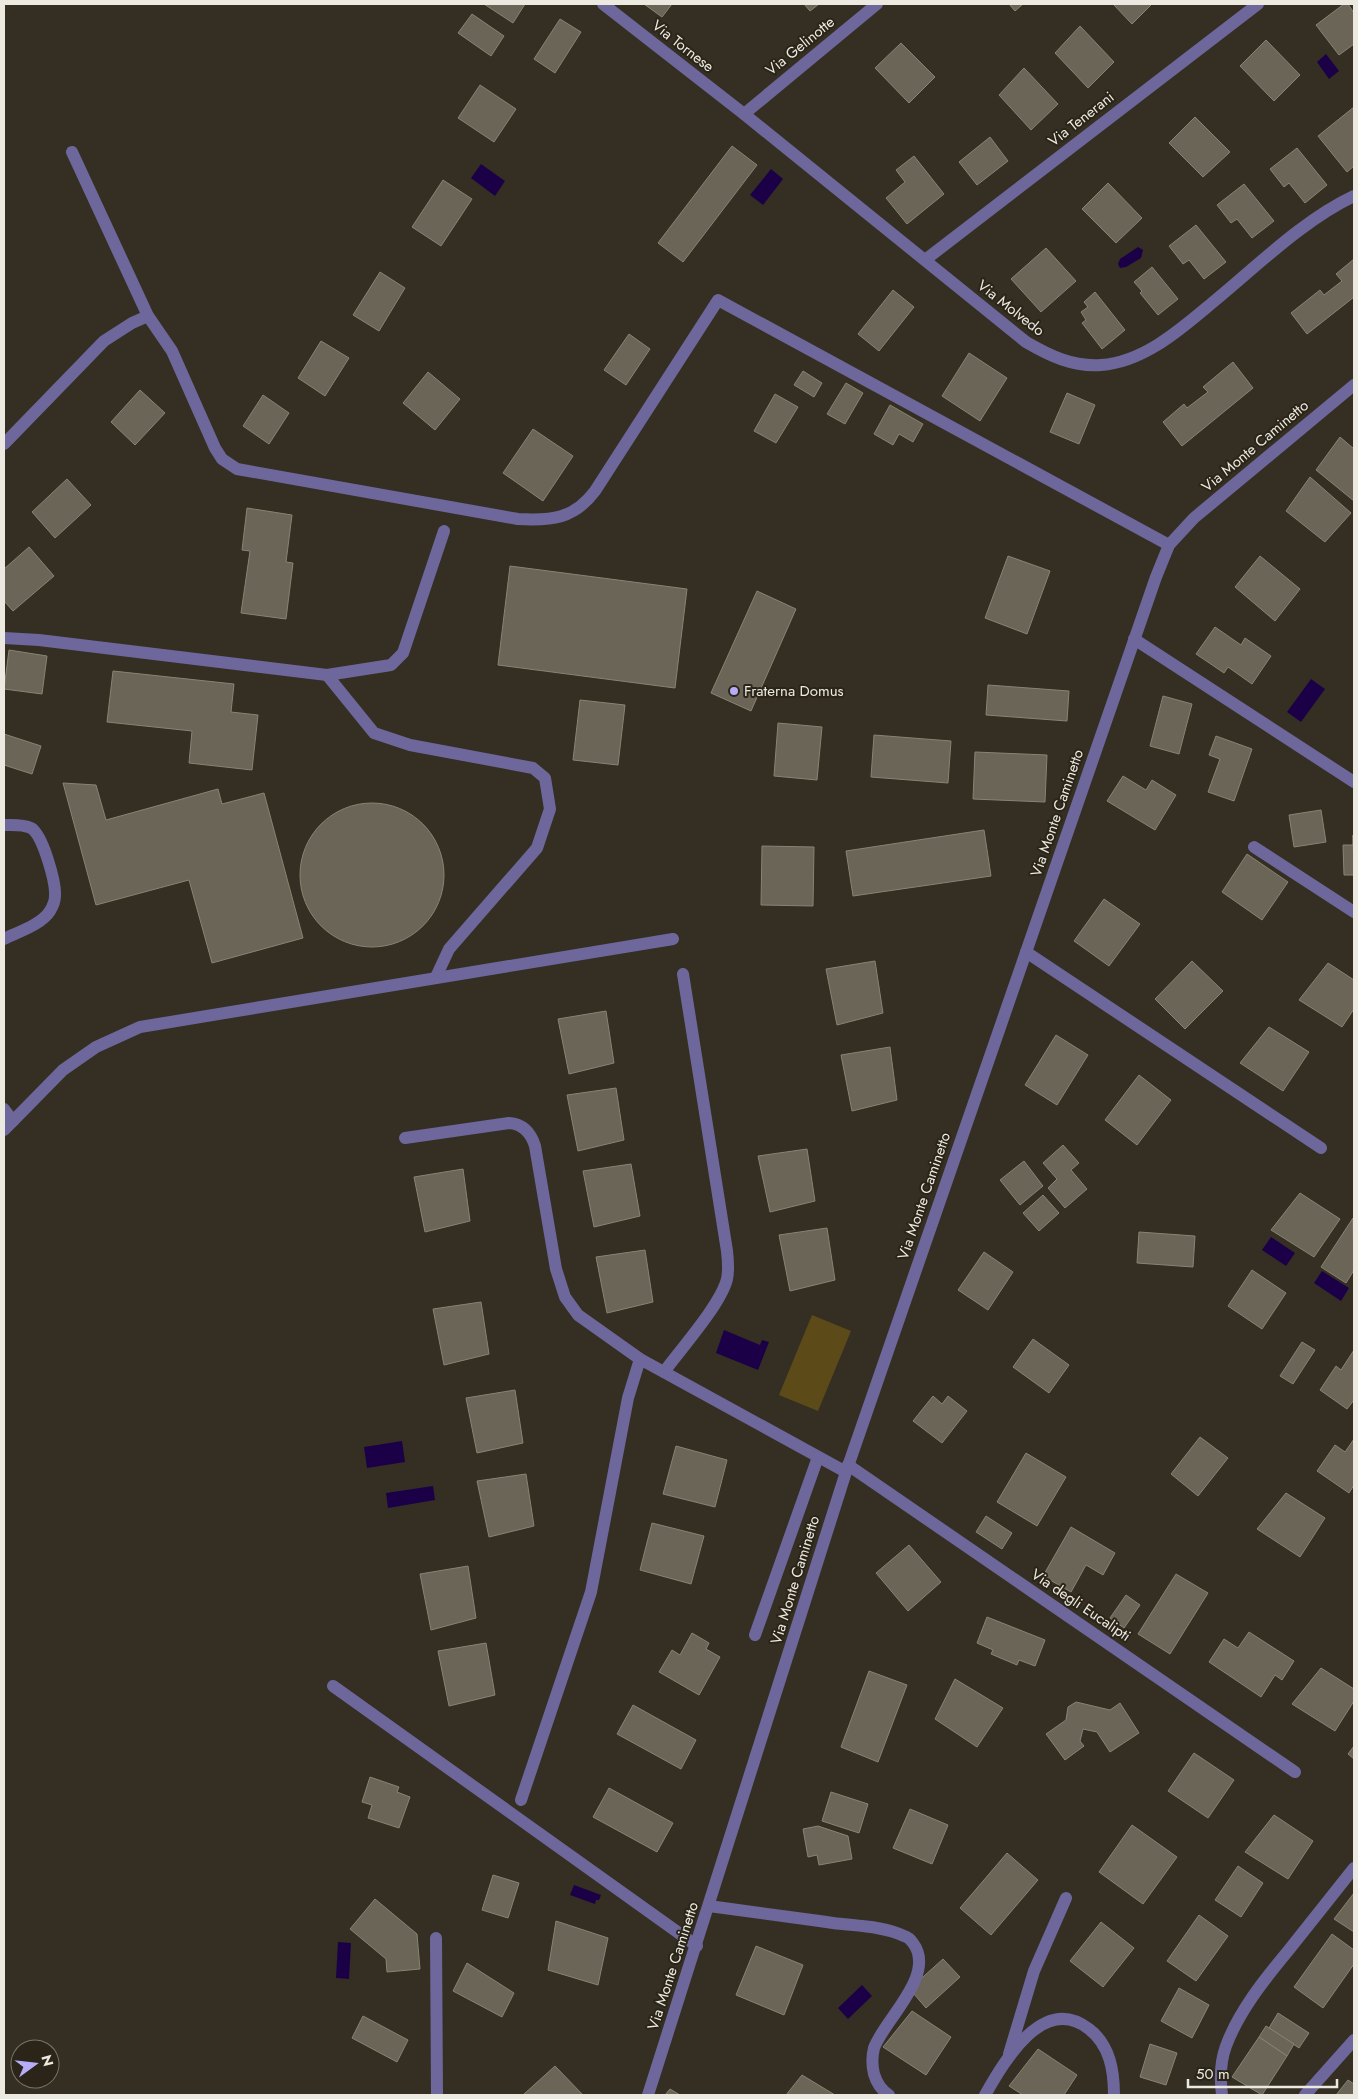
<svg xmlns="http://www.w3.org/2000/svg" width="1358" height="2099" font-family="Jost,sans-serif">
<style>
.green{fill:#5c4b19}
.water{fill:#1b0048}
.building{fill:#6a6556;stroke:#898373}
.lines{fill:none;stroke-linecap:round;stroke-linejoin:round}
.minor{stroke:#6e679b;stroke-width:12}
.poi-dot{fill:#b6acf8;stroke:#2a2518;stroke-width:2}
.labels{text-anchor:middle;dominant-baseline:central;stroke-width:4;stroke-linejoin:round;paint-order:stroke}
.street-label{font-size:15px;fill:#ece9e0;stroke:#2a2518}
.poi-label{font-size:15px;fill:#ece9e0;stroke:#2a2518;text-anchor:start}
</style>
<rect width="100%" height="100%" fill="#342f22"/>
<!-- green -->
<path class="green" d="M812 1315 851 1331 818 1411 779 1395Z"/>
<!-- water -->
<g class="water">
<path d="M1326 54 1339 71 1329 79 1317 62Z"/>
<path d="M481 164 505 181 495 196 471 178Z"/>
<path d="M771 169 783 179 763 205 750 195Z"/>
<path d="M1138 247 1143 250 1141 258 1126 267 1120 268 1118 264 1120 259Z"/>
<path d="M1311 679 1325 689 1301 722 1287 712Z"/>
<path d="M1271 1237 1295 1253 1286 1266 1262 1250Z"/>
<path d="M1322 1271 1349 1288 1341 1301 1314 1283Z"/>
<path d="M724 1330 760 1345 762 1340 769 1342 758 1370 716 1353Z"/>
<path d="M402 1441 405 1462 367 1468 364 1447Z"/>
<path d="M433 1486 435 1500 388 1508 386 1493Z"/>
<path d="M574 1885 601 1895 599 1900H596L595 1904 570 1895Z"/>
<path d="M338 1942 351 1943 349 1979 336 1978Z"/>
<path d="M862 1985 872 1996 848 2019 838 2008Z"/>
</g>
<!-- building -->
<g class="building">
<path d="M484 4H525L513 23Z"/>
<path d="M644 4H672L662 17Z"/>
<path d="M804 4H819L810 11Z"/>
<path d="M1009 4H1023L1015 11Z"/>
<path d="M1113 4H1152L1132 24Z"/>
<path d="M1344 4H1348L1354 13V44L1339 55 1316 25Z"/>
<path d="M472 14 504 36 491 56 458 33Z"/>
<path d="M560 19 581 32 555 73 534 59Z"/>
<path d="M1080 26 1114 62 1088 88 1055 53Z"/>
<path d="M1266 40 1300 75 1274 101 1240 66Z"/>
<path d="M901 43 935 77 909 103 875 68Z"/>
<path d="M1024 68 1058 104 1031 130 999 95Z"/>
<path d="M480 85 516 109 494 142 458 118Z"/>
<path d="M1354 107V166L1347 172 1318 136Z"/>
<path d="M1195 117 1230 152 1203 177 1169 143Z"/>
<path d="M990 137 1008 161 977 185 959 162Z"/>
<path d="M732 146 757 165 683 262 658 243Z"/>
<path d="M1297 148 1327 185 1305 203 1289 183 1284 187 1270 169Z"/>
<path d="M914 156 944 194 907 224 886 198 905 182 896 170Z"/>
<path d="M443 180 472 199 441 246 412 227Z"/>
<path d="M1108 183 1142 218 1116 243 1082 209Z"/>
<path d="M1244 184 1274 221 1252 238 1237 219 1231 223 1217 205Z"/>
<path d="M1196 225 1226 262 1204 279 1189 260 1183 264 1169 246Z"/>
<path d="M1046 248 1076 281 1041 312 1011 279Z"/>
<path d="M1354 259V297L1307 334 1291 313 1320 290 1324 295 1342 281 1336 274Z"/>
<path d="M1152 267 1178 299 1158 315 1140 293 1142 291 1134 282Z"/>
<path d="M380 272 405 288 379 331 353 315Z"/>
<path d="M893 290 914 307 879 351 858 334Z"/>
<path d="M1095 292 1125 330 1102 349 1082 323 1086 320 1081 312 1088 307 1084 302Z"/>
<path d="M629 334 650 349 626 385 604 370Z"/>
<path d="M321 341 349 358 325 396 298 378Z"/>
<path d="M969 353 1007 378 980 421 942 396Z"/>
<path d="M1233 362 1253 388 1182 446 1163 422 1184 404 1187 408 1208 392 1203 387Z"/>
<path d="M803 371 822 383 814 397 794 385Z"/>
<path d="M428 372 460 399 435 430 403 403Z"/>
<path d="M846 383 863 393 845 424 827 414Z"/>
<path d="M140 390 165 413 135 445 111 422Z"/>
<path d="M1067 393 1095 405 1079 444 1050 432Z"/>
<path d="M775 394 798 407 776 443 754 431Z"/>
<path d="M263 395 289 413 269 444 243 426Z"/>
<path d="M890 405 923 424 913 442 899 434 893 445 874 434Z"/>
<path d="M533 429 573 456 543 501 503 473Z"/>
<path d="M1340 437 1354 449V501L1316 470Z"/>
<path d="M1310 477 1351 513 1325 542 1286 511Z"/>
<path d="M67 479 91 505 55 538 32 512Z"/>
<path d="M247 508 292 515 286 562 293 563 286 619 241 613 250 551 242 550Z"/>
<path d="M29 547 54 576 13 611 4 601V569Z"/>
<path d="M1008 556 1050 571 1027 634 985 618Z"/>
<path d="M1260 556 1300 589 1275 621 1235 587Z"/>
<path d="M510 566 687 589 675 688 498 665Z"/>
<path d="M757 591 796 609 751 711 711 693Z"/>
<path d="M1215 627 1241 645 1245 638 1271 656 1252 684 1228 667 1224 673 1196 654Z"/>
<path d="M9 650 47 656 42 694 4 689Z"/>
<path d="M113 671 234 684 231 712 258 715 252 770 189 763 192 731 107 722Z"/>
<path d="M988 685 1069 691 1067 721 986 715Z"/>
<path d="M1163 696 1192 704 1179 754 1150 746Z"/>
<path d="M580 700 625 705 618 765 573 760Z"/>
<path d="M778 723 822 727 817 780 774 776Z"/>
<path d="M4 734 41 746 32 774 4 765Z"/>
<path d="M874 735 951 741 948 783 871 777Z"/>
<path d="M1216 736 1252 749 1234 801 1208 792 1220 759 1209 755Z"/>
<path d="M975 752 1047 755 1045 802 973 799Z"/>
<path d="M1123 776 1146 790 1152 780 1176 795 1155 830 1107 801Z"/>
<path d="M63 783 96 785 106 820 218 789 222 804 264 793 303 938 212 963 189 880 96 905Z"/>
<circle cx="372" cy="875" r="72"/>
<path d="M1321 810 1326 842 1294 847 1289 815Z"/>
<path d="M984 830 991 876 853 896 846 851Z"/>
<path d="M1353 835 1354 875H1344L1343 845H1353Z"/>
<path d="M762 846 814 847 813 906 761 905Z"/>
<path d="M1247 854 1288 882 1262 920 1222 892Z"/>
<path d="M1104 899 1140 924 1109 966 1074 941Z"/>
<path d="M875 961 883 1013 837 1025 826 969Z"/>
<path d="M1192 961 1223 991 1185 1029 1155 999Z"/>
<path d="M1328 963 1354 980V1009L1342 1027 1299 1000Z"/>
<path d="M606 1011 614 1063 569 1074 558 1019Z"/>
<path d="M1269 1027 1309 1052 1283 1091 1240 1063Z"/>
<path d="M1056 1035 1088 1055 1057 1105 1025 1085Z"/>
<path d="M890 1047 897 1100 852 1111 841 1055Z"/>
<path d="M1139 1075 1171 1100 1137 1145 1105 1120Z"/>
<path d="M616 1088 624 1140 578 1151 567 1095Z"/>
<path d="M1063 1145 1079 1163 1071 1170 1087 1189 1065 1208 1048 1188 1057 1179 1043 1163Z"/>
<path d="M807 1149 815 1201 770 1212 758 1156Z"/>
<path d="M1024 1161 1043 1186 1020 1205 1000 1180Z"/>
<path d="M631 1164 640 1216 594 1227 583 1171Z"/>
<path d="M463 1169 470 1221 425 1232 414 1177Z"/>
<path d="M1300 1193 1340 1219 1314 1257 1271 1230Z"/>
<path d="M1043 1195 1059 1213 1039 1231 1023 1213Z"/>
<path d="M1353 1218 1354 1270 1346 1283 1321 1267Z"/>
<path d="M827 1228 835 1280 790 1291 779 1235Z"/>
<path d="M1139 1232 1195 1236 1193 1267 1137 1263Z"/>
<path d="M645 1250 653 1302 607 1313 596 1257Z"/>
<path d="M984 1252 1013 1272 988 1310 958 1290Z"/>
<path d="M1252 1270 1286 1293 1262 1329 1228 1306Z"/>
<path d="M481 1302 489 1354 444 1365 433 1309Z"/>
<path d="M1033 1339 1069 1365 1049 1393 1013 1367Z"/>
<path d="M1302 1342 1315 1350 1293 1384 1280 1376Z"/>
<path d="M1354 1350V1400L1347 1409 1320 1390 1336 1366 1341 1370Z"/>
<path d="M515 1390 523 1443 477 1453 466 1398Z"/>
<path d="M933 1396 942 1404 948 1396 967 1411 942 1443 913 1421Z"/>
<path d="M1200 1437 1228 1458 1198 1496 1171 1474Z"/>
<path d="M1354 1439V1485L1349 1493 1317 1471 1335 1445 1345 1452Z"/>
<path d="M676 1446 727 1460 715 1507 663 1494Z"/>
<path d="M1026 1453 1066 1477 1037 1526 997 1502Z"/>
<path d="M526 1474 534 1526 489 1537 477 1481Z"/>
<path d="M1286 1493 1325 1518 1300 1557 1257 1529Z"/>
<path d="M986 1516 1012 1533 1002 1549 976 1532Z"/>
<path d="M652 1523 704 1536 691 1584 640 1570Z"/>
<path d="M1071 1527 1115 1553 1103 1575 1086 1565 1071 1592 1043 1576Z"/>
<path d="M909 1545 941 1582 908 1611 876 1573Z"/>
<path d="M468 1566 476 1618 431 1630 420 1574Z"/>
<path d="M1176 1574 1208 1593 1170 1654 1138 1634Z"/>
<path d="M1126 1595 1140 1605 1124 1628 1110 1618Z"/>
<path d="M987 1617 1045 1640 1035 1666 1019 1660 1017 1665 991 1654 993 1650 977 1643Z"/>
<path d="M1249 1632 1294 1661 1282 1680 1275 1675 1261 1697 1209 1662 1224 1639 1238 1648Z"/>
<path d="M692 1633 709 1643 706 1649 720 1657 699 1695 659 1672 672 1650 680 1655Z"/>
<path d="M486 1643 495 1695 449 1706 438 1651Z"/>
<path d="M1321 1668 1354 1689V1701L1335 1731 1292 1704Z"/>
<path d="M869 1671 907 1685 878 1762 841 1747Z"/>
<path d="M955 1679 1003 1708 977 1747 935 1719Z"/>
<path d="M1076 1702 1110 1710 1120 1703 1139 1733 1110 1752 1097 1732 1083 1729 1080 1741 1084 1746 1065 1760 1046 1734 1066 1720 1068 1707Z"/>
<path d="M633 1705 696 1740 681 1769 617 1734Z"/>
<path d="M1354 1746V1759L1348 1754Z"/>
<path d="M1194 1753 1234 1780 1208 1818 1168 1791Z"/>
<path d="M370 1777 399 1787 397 1792 410 1797 399 1828 368 1818 372 1805 362 1802Z"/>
<path d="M609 1788 673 1823 657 1852 593 1817Z"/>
<path d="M831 1792 868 1804 859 1833 822 1821Z"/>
<path d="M910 1809 948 1825 932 1864 893 1848Z"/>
<path d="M1274 1815 1313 1841 1288 1879 1245 1852Z"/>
<path d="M1132 1825 1177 1857 1143 1904 1099 1872Z"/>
<path d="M818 1826 848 1836 852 1859 819 1865 817 1855 808 1857 803 1829Z"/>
<path d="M1007 1853 1038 1880 991 1935 960 1908Z"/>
<path d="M1238 1866 1263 1883 1241 1917 1215 1900Z"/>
<path d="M493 1875 519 1883 508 1918 482 1910Z"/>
<path d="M1354 1893V1932L1334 1919Z"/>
<path d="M375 1899 417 1934 420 1969 387 1972 386 1959 350 1929Z"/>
<path d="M1199 1915 1228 1936 1196 1981 1167 1961Z"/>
<path d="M556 1921 608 1938 598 1985 548 1970Z"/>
<path d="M1101 1922 1134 1948 1103 1987 1070 1961Z"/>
<path d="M1332 1934 1354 1950V1964L1323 2008 1294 1987Z"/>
<path d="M756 1946 803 1965 784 2015 736 1995Z"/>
<path d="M943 1959 960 1977 926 2008 914 1994V1985Z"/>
<path d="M467 1963 514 1993 502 2017 453 1991Z"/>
<path d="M1179 1988 1209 2005 1192 2038 1161 2021Z"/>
<path d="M912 2011 951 2037 926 2075 883 2047Z"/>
<path d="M1278 2013 1309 2033 1299 2048 1269 2028Z"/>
<path d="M363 2016 408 2040 397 2062 352 2038Z"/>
<path d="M1266 2026 1294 2044 1287 2056 1259 2037Z"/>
<path d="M1259 2037 1287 2056 1262 2095 1232 2077Z"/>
<path d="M1150 2044 1177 2053 1166 2085 1140 2077Z"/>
<path d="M1038 2049 1077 2075 1064 2095H1023L1009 2086Z"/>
<path d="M555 2066 583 2095H523Z"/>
<path d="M802 2075 835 2095H786Z"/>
<path d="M1348 2080 1354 2084V2095H1336Z"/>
<path d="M670 2089 680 2095H665Z"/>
</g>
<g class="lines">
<!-- minor -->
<g class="minor">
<path d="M603 4 744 114 1026 342C1050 356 1073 367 1101 365 1144 362 1181 329 1212 303 1256 267 1303 220 1354 196"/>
<path d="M744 114 877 4"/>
<path d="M72 152 148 316 172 351 215 448 222 459 237 469 518 519C551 521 574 519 595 491L718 300 1169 545"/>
<path d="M925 260 1258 4"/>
<path d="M4 444 104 341 132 323 148 316"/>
<path d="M4 638 39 640 327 675"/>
<path d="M1134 639 1354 782"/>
<path d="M4 825C12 825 23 824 31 828 43 835 56 883 55 896 55 902 53 906 50 911 41 925 18 932 4 939"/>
<path d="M1254 847 1354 912"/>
<path d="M1026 952 1321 1148"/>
<path d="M436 977 449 949 537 848 550 809 545 778 533 768 410 745 374 733 327 675 391 665 403 653 444 531"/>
<path d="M4 1109 13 1121"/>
<path d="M4 1130 63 1070 96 1047 140 1027 673 939"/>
<path d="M405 1138 509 1123C523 1124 531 1133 535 1146L556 1269 565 1297 578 1315 640 1359 846 1472"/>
<path d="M664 1372C681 1349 721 1304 727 1279 729 1270 728 1260 727 1251L683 974"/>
<path d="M848 1465 1295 1772"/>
<path d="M755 1635 818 1457"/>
<path d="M333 1686 697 1946"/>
<path d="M521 1800 591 1592 628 1398 640 1359"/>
<path d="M709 1906C751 1912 792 1917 833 1923 856 1926 883 1926 904 1936 908 1937 911 1940 913 1943 937 1975 884 2020 874 2048 872 2056 872 2066 874 2074 877 2084 881 2090 889 2095"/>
<path d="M436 1938 437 2095"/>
<path d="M1009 2054 1034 1971 1066 1898"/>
<path d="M648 2095 846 1472 1156 577 1169 545 1194 518 1354 385"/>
<path d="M985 2095C1004 2062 1043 1993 1089 2029 1110 2045 1114 2071 1114 2095"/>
<path d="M1222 2095C1220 2079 1220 2062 1226 2046 1239 2011 1264 1980 1288 1951 1310 1923 1332 1896 1354 1868"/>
<path d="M1305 2095 1354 2040"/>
</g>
</g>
<!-- markers -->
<circle class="poi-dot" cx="734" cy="691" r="5"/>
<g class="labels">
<!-- street labels -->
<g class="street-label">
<text transform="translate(683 46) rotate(38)">Via Tornese</text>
<text transform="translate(800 46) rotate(-39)">Via Gelinotte</text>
<text transform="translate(1081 119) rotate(-38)">Via Tenerani</text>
<text transform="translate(1011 308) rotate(38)">Via Molvedo</text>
<text transform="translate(1255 446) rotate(-40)">Via Monte Caminetto</text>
<text transform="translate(1057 813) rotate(-71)">Via Monte Caminetto</text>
<text transform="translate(924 1196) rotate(-71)">Via Monte Caminetto</text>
<text transform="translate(795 1580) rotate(-73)">Via Monte Caminetto</text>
<text transform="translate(1081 1605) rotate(34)">Via degli Eucalipti</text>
<text transform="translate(673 1966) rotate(-72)">Via Monte Caminetto</text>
</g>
<!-- poi labels -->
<g class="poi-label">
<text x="744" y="691">Fraterna Domus</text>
</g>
</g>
<!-- border -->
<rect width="1358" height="2099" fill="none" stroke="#ece9e0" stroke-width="10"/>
<!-- north arrow -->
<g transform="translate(35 2064) rotate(75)"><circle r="24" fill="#2a2518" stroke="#787368"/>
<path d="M0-4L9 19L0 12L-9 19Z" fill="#b6acf8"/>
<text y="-8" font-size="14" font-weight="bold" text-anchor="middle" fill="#ece9e0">N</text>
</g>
<!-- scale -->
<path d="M1188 2079v8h149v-8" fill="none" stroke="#ece9e0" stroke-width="2.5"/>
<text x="1196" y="2079" font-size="15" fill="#ece9e0" stroke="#2a2518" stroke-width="4" paint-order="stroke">50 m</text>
</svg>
